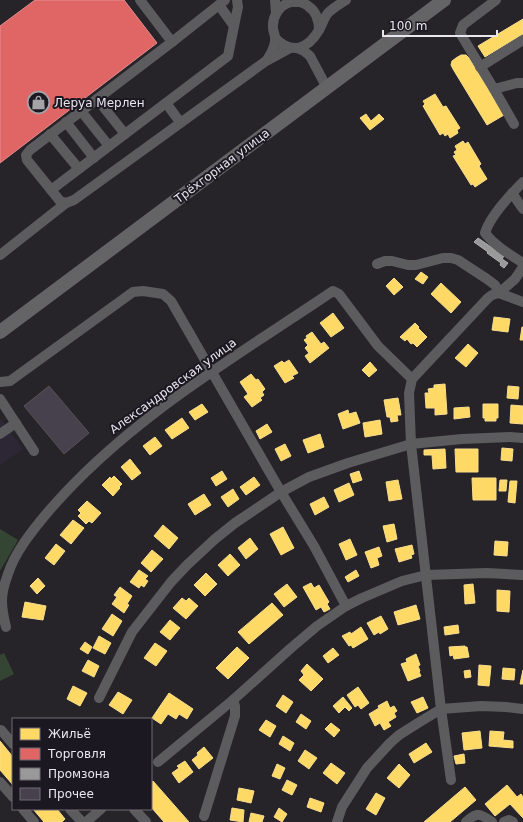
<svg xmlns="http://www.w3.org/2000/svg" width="523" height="822" font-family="'DejaVu Sans',sans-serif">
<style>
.built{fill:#2d2735}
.green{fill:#344633}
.homes{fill:#ffd966;stroke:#f8dd8e}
.shops{fill:#e06666;stroke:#e38c8e}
.industry{fill:#999;stroke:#b1b0b2}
.building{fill:#46414c;stroke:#555357}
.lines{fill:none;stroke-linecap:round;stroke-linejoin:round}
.minor{stroke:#5c5b5e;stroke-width:10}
.highway{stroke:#646366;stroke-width:14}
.labels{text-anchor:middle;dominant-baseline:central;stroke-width:4;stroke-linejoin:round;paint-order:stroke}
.poi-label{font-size:12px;fill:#e9e6ed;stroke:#1c1821;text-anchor:start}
.street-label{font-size:12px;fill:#e9e6ed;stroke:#1c1821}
</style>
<rect width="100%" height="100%" fill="#262429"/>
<!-- built -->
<path class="built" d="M0 418 23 449 0 465Z"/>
<!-- green -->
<g class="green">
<path d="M0 529 18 540 0 571Z"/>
<path d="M4 653 14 674 0 681V655Z"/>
</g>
<!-- homes -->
<g class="homes">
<path d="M523 19V34L485 57 478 46Z"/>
<path d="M461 55H466L469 58 504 115 487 125 453 69 451 65 452 61 456 58Z"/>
<path d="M435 94 443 107 446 106 460 128 457 130 458 133 450 138 448 134 445 136 443 133 440 135 423 106 425 104 423 101Z"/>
<path d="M366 114 371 121 379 114 384 119 370 130 360 118Z"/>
<path d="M463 141 465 144 468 142 481 164 479 166 487 179 475 187 473 184 471 185 453 156 456 155 454 152 457 150 455 146Z"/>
<path d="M421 272 428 277 423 284 415 279Z"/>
<path d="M394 278 403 287 394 295 386 286Z"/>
<path d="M441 283 461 302 451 313 431 294Z"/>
<path d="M333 313 344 328 331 337 320 323Z"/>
<path d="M494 317 510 319 508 332 492 330Z"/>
<path d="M415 323 419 327 418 328 427 337 417 347 413 343 411 344 407 339 405 341 400 337Z"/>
<path d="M522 327H523V340H520Z"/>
<path d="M312 332 321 344 324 342 329 348 310 363 305 356 309 353 305 348 308 345 304 340 307 338 306 336Z"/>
<path d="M468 344 478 353 466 367 455 358Z"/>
<path d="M289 360 298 373 292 376 294 378 285 383 274 366 282 361 284 363Z"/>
<path d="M370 362 377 370 369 377 362 370Z"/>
<path d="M251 374 256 380 258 379 265 389 262 392 264 395 260 398 262 400 252 407 244 397 248 394 240 382Z"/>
<path d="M445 384 447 414 435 415V408H426L425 393H429L428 389 434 388V385Z"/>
<path d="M508 386 519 387 518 399 507 398Z"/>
<path d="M398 398 401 415H397L398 421 391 422 390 417H387L384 400Z"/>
<path d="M202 404 208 412 195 420 189 412Z"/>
<path d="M483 404H498V418H496V421H485V418H483Z"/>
<path d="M511 405 523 406V424L510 423Z"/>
<path d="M469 407 470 417 454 419V408Z"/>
<path d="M348 410 349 414 356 412 360 423 343 429 338 414Z"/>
<path d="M182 418 189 428 172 439 165 430Z"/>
<path d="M380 420 382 434 365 437 363 423Z"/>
<path d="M267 424 272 432 260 439 256 431Z"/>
<path d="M320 434 324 447 308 453 303 440Z"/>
<path d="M155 437 162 446 150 455 143 446Z"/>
<path d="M285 444 291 456 281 461 275 449Z"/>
<path d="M502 448 513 449 512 461 501 460Z"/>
<path d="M445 449 446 468 433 469 432 455H424V450Z"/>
<path d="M455 449H478V472H456Z"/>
<path d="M130 459 141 473 132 480 121 467Z"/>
<path d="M222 471 227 479 216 486 211 478Z"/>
<path d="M359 471 362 480 353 483 350 474Z"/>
<path d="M114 476 122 484 119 487 120 488 113 496 102 485 110 477 111 479Z"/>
<path d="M254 477 260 485 246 495 240 487Z"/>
<path d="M472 478H496V500H473Z"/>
<path d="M398 480 402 499 389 501 386 482Z"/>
<path d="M500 480H507L506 491H499Z"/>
<path d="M510 481H517L515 503 508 502Z"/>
<path d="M349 483 354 495 339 502 334 490Z"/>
<path d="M233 489 239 499 228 507 221 497Z"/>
<path d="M204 494 211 505 195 515 188 504Z"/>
<path d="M324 497 329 507 315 515 310 504Z"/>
<path d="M87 501 101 513 92 523 89 521 86 524 78 516 81 513 78 510Z"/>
<path d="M73 520 84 528 71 544 60 535Z"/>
<path d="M394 524 397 539 387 542 383 526Z"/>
<path d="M163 525 178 538 169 549 154 536Z"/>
<path d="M283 527 294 548 281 555 270 534Z"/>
<path d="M250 538 258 549 246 559 238 548Z"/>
<path d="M350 539 357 555 346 560 339 544Z"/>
<path d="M495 541 508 542 507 556 494 555Z"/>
<path d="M56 544 65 551 54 565 45 558Z"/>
<path d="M412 545 414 554 411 555 412 558 399 562 395 549Z"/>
<path d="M379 547 382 556 377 558 379 565 371 568 365 552Z"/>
<path d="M152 550 163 559 151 572 141 563Z"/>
<path d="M230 554 240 565 228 576 218 565Z"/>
<path d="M139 570 148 576 145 579 148 581 144 587 141 585 139 588 130 582Z"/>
<path d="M356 570 359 576 348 582 345 577Z"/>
<path d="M206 573 217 584 205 596 194 585Z"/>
<path d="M38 578 45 586 37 594 30 586Z"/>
<path d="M311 583 314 588 319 585 329 602 327 604 330 609 324 612 321 607 316 610 303 587Z"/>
<path d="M287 584 297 597 284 607 274 594Z"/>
<path d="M473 584 475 603 465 604 464 585Z"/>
<path d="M120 587 132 596 127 604 129 605 124 613 112 604 117 597 114 595Z"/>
<path d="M497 590 510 591 509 612 497 611Z"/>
<path d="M182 598 186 601 189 598 198 606 186 619 173 608Z"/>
<path d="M25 602 46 606 43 620 22 617Z"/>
<path d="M272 603 283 615 249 644 238 632Z"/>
<path d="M416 605 420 619 398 625 394 612Z"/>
<path d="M112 614 122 621 113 636 102 629Z"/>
<path d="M381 616 388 629 380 634 379 632 374 635 367 623Z"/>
<path d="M170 620 180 628 170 640 160 632Z"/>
<path d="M458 625 459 633 445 635 444 627Z"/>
<path d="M361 627 368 639 353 648 351 645 349 646 342 636 350 632 351 634Z"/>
<path d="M99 636 111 643 105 654 93 648Z"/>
<path d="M85 642 92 647 88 654 80 649Z"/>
<path d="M155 643 167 651 156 666 144 658Z"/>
<path d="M465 646V647H467L469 657 454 659 453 655 450 656 449 647Z"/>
<path d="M237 647 249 658 228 679 216 668Z"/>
<path d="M333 648 339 655 328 663 323 656Z"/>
<path d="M416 654 420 665 418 666 420 671 419 672 421 676 408 681 401 664 407 662 406 659Z"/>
<path d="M88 660 99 666 94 677 82 671Z"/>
<path d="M307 664 323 679 311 691 299 680 304 675 301 671Z"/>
<path d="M479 665 491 666 489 686 478 685Z"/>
<path d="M503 668 515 669 514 680 502 679Z"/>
<path d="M470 670 471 677 465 678 464 671Z"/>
<path d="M523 670V684H520Z"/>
<path d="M73 686 87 693 80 706 67 699Z"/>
<path d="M358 687 369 703 361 709 358 705 355 707 347 695Z"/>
<path d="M118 692 132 700 123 714 109 705Z"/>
<path d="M169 693 193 709 187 719 179 714 176 719 168 714 161 724 152 718Z"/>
<path d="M283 695 293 702 286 713 276 706Z"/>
<path d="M343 697 352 708 349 711 345 707 339 713 333 706Z"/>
<path d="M423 697 428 708 417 713 411 702Z"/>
<path d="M387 701 390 708 394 706 397 711 394 713 396 717 388 722 391 726 384 730 380 723 375 726 369 714 379 708 378 706Z"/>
<path d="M301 714 311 721 306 729 296 722Z"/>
<path d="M266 720 276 726 270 737 259 730Z"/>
<path d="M331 723 340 730 334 737 325 729Z"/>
<path d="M480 731 482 748 464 750 462 733Z"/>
<path d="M490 731 504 732 503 740 513 741V748L489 746Z"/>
<path d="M283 736 294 743 290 751 279 744Z"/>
<path d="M0 741 13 757V785L0 770Z"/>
<path d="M426 743 432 752 414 763 409 754Z"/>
<path d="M204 747 213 758 199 769 192 760 198 755 197 753Z"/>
<path d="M305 750 317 758 309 769 298 761Z"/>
<path d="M464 754 465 763 456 764 454 756Z"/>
<path d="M185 761 193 772 179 783 172 773 179 768 177 766Z"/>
<path d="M331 763 345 773 337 784 323 773Z"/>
<path d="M277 764 285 768 280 779 272 776Z"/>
<path d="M399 764 410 775 399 788 387 778Z"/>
<path d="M287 780 297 785 292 795 282 790Z"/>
<path d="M153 781 189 822H164L151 807V784Z"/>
<path d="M507 785 517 797 521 794 523 797V818L510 804 495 816 485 804Z"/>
<path d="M465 787 476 800 450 822H424Z"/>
<path d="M239 788 254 791 251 803 237 800Z"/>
<path d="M376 793 385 798 376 815 366 809Z"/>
<path d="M310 798 324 803 321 812 307 807Z"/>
<path d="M232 808 244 810 243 822 230 820Z"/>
<path d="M279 808 287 814 282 822 274 817Z"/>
<path d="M33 809H57L65 819 62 822H44Z"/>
<path d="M251 813 264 816 262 822H249Z"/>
</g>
<!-- shops -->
<path class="shops" d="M35 0H124L157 43 0 163V26Z"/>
<!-- industry -->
<path class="industry" d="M478 238 504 256 502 259 508 263 504 268 500 265 501 263 487 253 488 252 474 242Z"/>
<!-- building -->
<path class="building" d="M49 386 89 433 64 454 24 406Z"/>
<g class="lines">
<!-- minor -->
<g class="minor">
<path d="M140 0 172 42"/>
<path d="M225 0 172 42 30 150 26 155 27 160 60 201 66 203 74 200 266 61 290 48"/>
<path d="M275 0 276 13"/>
<path d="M296 0C300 2 305 3 308 6 317 12 319 21 319 30"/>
<path d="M496 0 463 25 460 33 494 89 517 83H523"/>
<path d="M234 26 238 7 237 0"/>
<path d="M275 38C292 55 308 49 319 30 322 25 324 18 328 13 333 8 340 4 346 0"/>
<path d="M297 48 304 51 310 56 327 88"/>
<path d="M267 60C271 53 275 48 275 40 276 36 273 32 273 28 272 17 279 5 291 2 294 2 297 2 300 2"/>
<path d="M480 67 523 40"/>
<path d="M494 89 514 124"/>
<path d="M166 103 180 122"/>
<path d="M81 111 109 146"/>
<path d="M66 122 94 158"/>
<path d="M50 134 79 169"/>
<path d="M125 134 228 56 234 26 219 5"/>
<path d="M523 182C511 194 490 216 485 233 495 246 509 254 523 263"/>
<path d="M51 190 125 134 97 99"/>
<path d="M512 193 523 209"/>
<path d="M0 255 66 203"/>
<path d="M377 264 385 261H392L408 265H416L443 258H451L458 260 487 279 495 285 499 293 515 279 523 267"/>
<path d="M0 382 10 381 133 292 143 291 163 294 171 301 281 492 314 546 346 606"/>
<path d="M0 399 34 451"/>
<path d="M0 434 16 423"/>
<path d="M6 627C4 619 2 609 2 601 2 592 5 582 8 574 15 552 32 531 47 513 126 420 234 358 333 291L339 294 378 346 412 379"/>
<path d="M99 698 132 632 171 582 187 565 215 539 235 523 281 492 309 477 348 463 411 444 462 439 510 437 523 438"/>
<path d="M0 730H1L13 744"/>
<path d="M158 762 233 700 291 648 317 626 346 606 362 598 402 581 426 575 487 573 523 575"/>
<path d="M451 780 441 709 411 444 409 393 412 379 488 298 492 295 499 293 523 302"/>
<path d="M0 782 13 797"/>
<path d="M23 809 34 822"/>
<path d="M70 809 82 822"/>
<path d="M134 809 146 822"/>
<path d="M204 816 235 716V706L233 700"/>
<path d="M86 822 101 809"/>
<path d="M337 822 342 807 367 768 390 743 399 735 418 723 441 709 481 706 506 707 523 709"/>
<path d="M466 822C477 812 480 813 492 822"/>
<path d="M504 822 509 820 513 822"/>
</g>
<!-- highway -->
<path class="highway" d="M0 332 444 0"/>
</g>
<!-- icons -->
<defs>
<symbol id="shop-ring" viewBox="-11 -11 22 22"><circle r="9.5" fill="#1c1821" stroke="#a5a2a8" stroke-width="1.5"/><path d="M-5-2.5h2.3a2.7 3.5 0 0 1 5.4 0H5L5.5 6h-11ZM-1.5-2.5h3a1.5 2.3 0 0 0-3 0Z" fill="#a5a2a8"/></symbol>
</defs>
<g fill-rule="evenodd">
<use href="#shop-ring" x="26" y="90" width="25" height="25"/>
</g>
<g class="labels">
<!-- poi labels -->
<g class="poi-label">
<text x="54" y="103">Леруа Мерлен</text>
</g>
<!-- street labels -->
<g class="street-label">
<text transform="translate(222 166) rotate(-37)">Трёхгорная улица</text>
<text transform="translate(173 386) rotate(-36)">Александровская улица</text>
</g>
</g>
<!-- legend -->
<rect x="12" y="718" width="140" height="92" fill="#1c1821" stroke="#6e6a73"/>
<rect x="20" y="728" width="20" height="12" fill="#ffd966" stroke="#6e6a73"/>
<text x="48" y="738" font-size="12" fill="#e9e6ed">Жильё</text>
<rect x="20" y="748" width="20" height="12" fill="#e06666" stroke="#6e6a73"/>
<text x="48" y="758" font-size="12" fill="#e9e6ed">Торговля</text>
<rect x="20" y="768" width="20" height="12" fill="#999999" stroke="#6e6a73"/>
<text x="48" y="778" font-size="12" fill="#e9e6ed">Промзона</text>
<rect x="20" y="788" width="20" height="12" fill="#46414c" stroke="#6e6a73"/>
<text x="48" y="798" font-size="12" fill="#e9e6ed">Прочее</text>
<!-- scale -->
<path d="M383 30v6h114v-6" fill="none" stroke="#e9e6ed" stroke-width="2"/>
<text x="389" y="30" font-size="12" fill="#e9e6ed" stroke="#1c1821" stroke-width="3" paint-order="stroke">100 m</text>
</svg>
